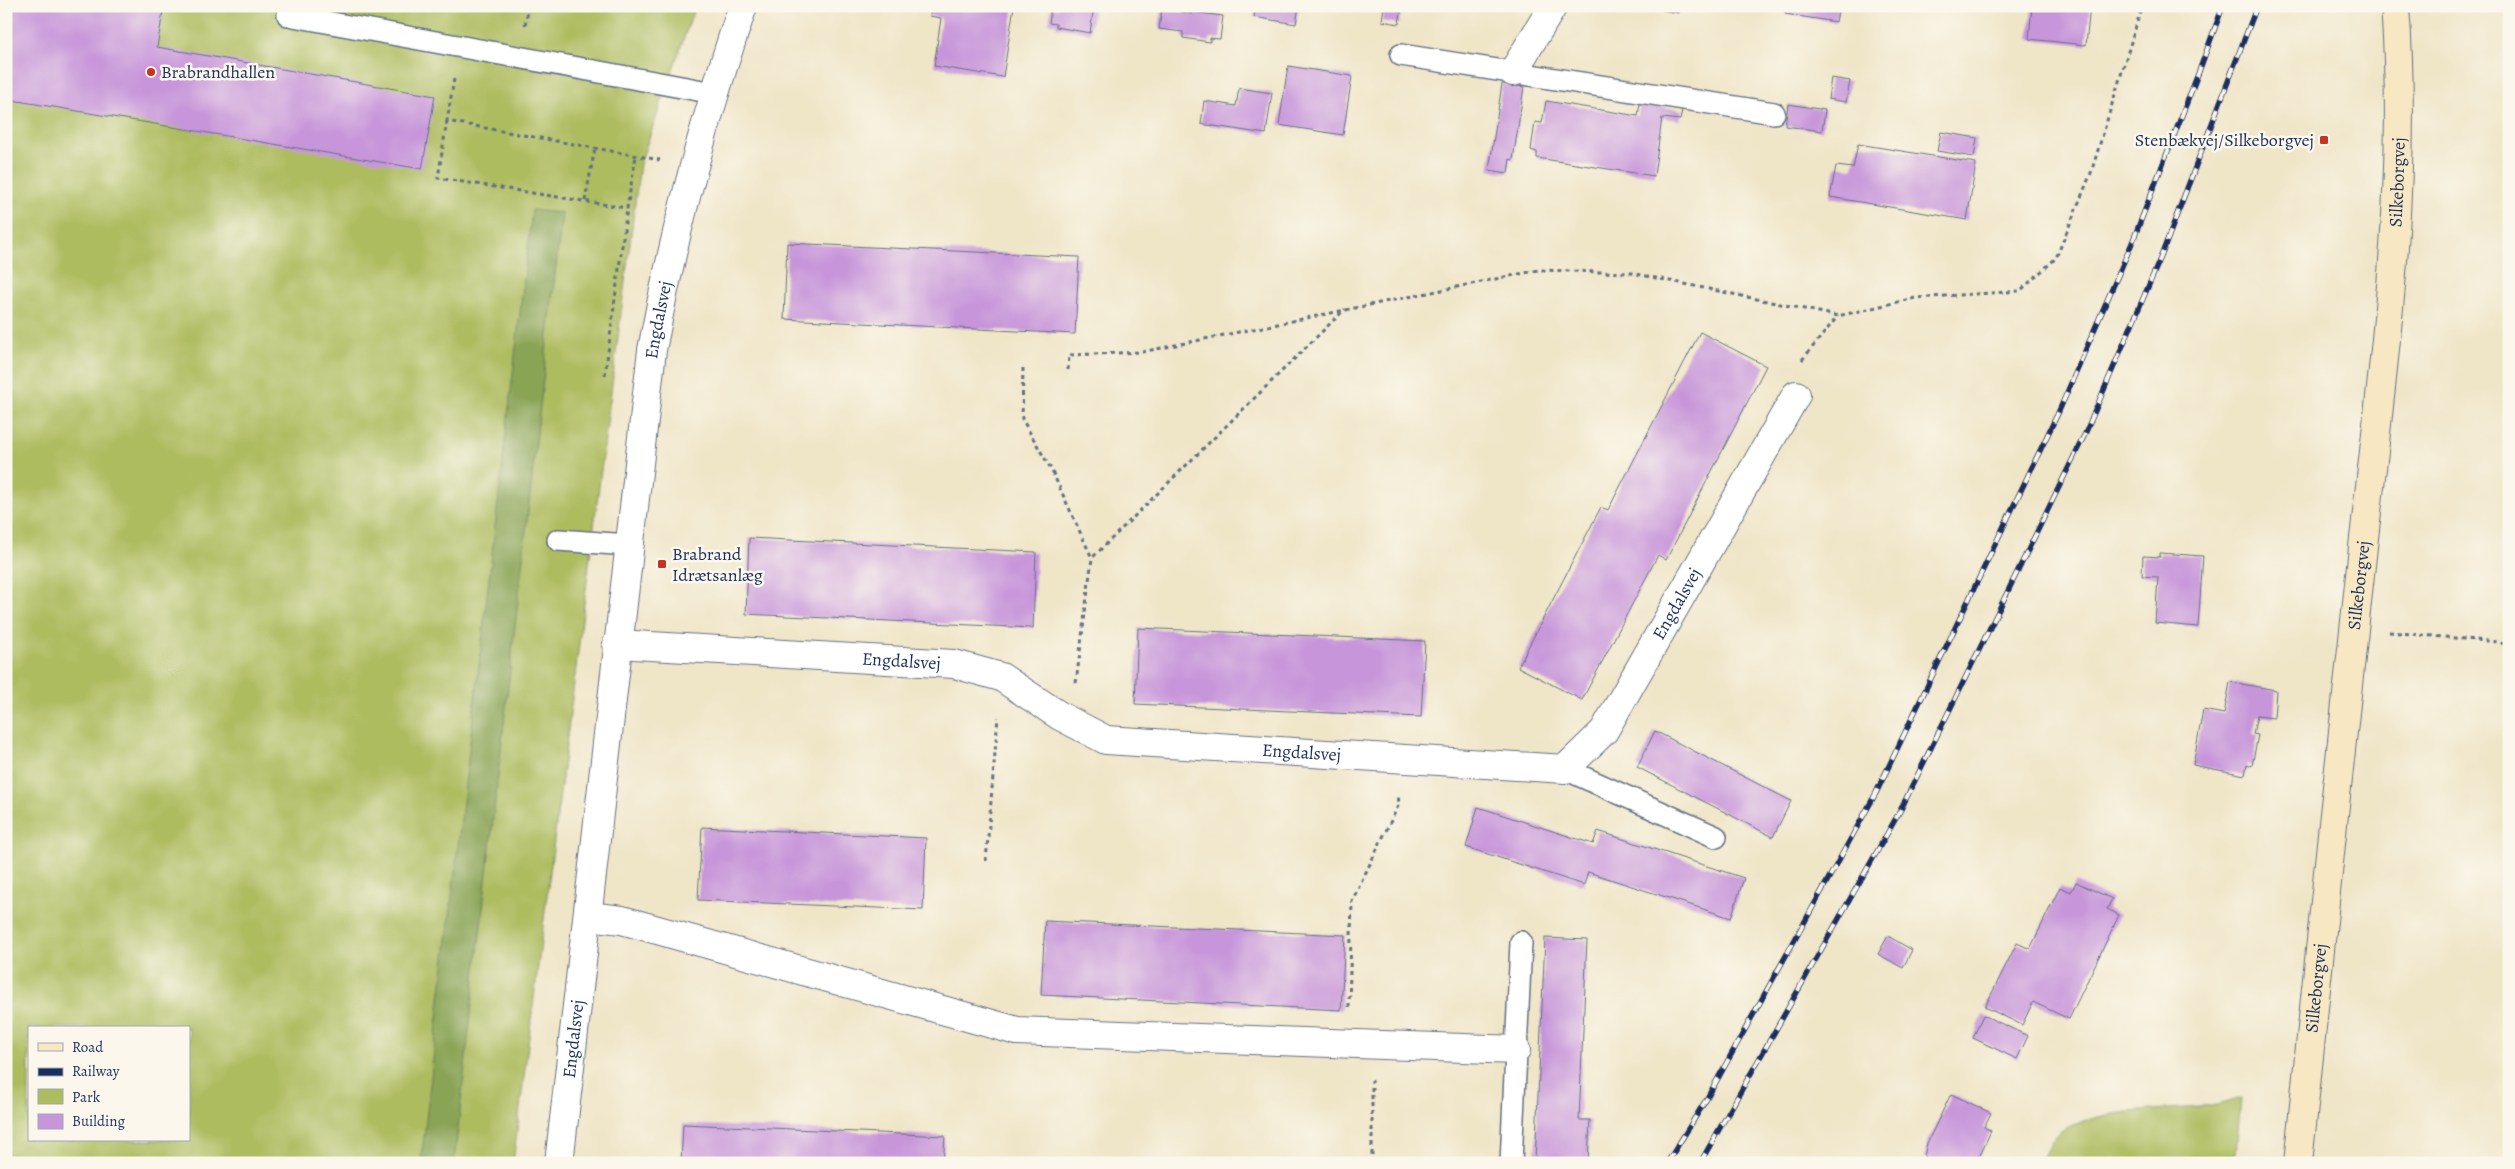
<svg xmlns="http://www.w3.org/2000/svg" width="2515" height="1169" font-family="Alegreya,serif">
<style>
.green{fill:#adbc5f;stroke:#64765e;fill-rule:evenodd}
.forest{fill:#8aa456;stroke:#526a5a}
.building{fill:#c796da}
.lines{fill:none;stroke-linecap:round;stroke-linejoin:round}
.service-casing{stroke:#656f83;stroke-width:24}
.minor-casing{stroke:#656f83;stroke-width:30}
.secondary-casing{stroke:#656f83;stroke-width:30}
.path{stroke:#656f83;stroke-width:3;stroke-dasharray:4 4;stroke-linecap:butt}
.service{stroke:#fff;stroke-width:21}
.minor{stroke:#fff;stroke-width:28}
.secondary{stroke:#f7e8c3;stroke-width:28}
.rail-casing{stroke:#1b2f5e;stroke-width:5.5}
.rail{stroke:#fbf7ec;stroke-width:4;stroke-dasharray:11;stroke-linecap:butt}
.poi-dot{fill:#c8321e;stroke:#fbf7ec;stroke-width:2}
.labels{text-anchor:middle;stroke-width:5;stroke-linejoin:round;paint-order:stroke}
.poi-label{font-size:18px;fill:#1b2f5e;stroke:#fbf7ec;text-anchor:start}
.street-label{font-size:18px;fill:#1b2f5e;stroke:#fbf7ec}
</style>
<rect width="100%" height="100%" fill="#fbf7ec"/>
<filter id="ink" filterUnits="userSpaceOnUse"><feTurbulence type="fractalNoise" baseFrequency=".02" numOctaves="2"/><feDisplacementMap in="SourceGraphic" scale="10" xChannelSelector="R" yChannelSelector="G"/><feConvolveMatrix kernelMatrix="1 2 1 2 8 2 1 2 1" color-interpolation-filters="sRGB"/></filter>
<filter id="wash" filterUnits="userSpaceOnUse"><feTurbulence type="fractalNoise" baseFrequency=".0096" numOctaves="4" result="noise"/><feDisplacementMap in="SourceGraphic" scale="20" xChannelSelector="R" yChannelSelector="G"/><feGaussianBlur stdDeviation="1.12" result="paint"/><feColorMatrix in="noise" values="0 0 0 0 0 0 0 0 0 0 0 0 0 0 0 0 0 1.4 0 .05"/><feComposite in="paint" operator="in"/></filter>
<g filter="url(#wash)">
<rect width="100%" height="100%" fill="#efe5c7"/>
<g class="green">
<path d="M 6,6 L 695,6 L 640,164 L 513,1163 L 6,1163 ZM 29,1028 L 189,1028 L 189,1140 L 29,1140 Z"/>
<path d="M 2241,1098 L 2236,1153 L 2223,1157 L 2199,1156 L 2148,1163 L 2040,1163 C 2044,1153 2053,1137 2062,1131 C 2102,1107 2166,1111 2211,1106 C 2221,1105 2231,1101 2241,1098 Z"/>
</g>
<path class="forest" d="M 532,210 L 562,213 L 454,1163 L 421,1163 Z"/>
<g id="blocks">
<g class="building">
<path d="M 6,6 L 164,6 L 157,47 L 435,96 L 422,169 L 6,99 Z"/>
<path d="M 931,6 L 1014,6 L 1003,77 L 934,66 L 941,18 L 930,16 Z"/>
<path d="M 1059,6 L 1094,6 L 1090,33 L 1056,27 L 1056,24 L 1049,23 L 1051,7 L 1059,9 Z"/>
<path d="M 1256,6 L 1299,6 L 1296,24 L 1254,17 Z"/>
<path d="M 1384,6 L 1402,6 L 1399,24 L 1382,21 Z"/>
<path d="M 1661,6 L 1681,6 L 1679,13 L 1661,10 Z"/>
<path d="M 1709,6 L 1732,6 L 1731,11 Z"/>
<path d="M 1786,6 L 1839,6 L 1836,22 L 1785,14 Z"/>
<path d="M 2032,6 L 2090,6 L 2086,45 L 2029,39 Z"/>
<path d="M 1162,8 L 1192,14 L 1192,12 L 1223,16 L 1220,39 L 1210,38 L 1210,42 L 1183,38 L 1183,32 L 1159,29 Z"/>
<path d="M 1288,66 L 1352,76 L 1343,135 L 1279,125 Z"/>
<path d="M 1831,78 L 1850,81 L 1846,102 L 1828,99 Z"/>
<path d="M 1502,84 L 1524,87 L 1513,160 L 1510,159 L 1508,173 L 1489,170 Z"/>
<path d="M 1239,88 L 1272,93 L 1266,134 L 1201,124 L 1204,101 L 1236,106 Z"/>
<path d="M 1546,101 L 1638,116 L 1640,103 L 1682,110 L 1680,120 L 1662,118 L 1654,176 L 1537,158 L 1537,152 L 1531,150 L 1535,122 L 1542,123 Z"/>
<path d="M 1788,104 L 1825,110 L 1822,131 L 1785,126 Z"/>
<path d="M 1941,132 L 1977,138 L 1974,157 L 1937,151 Z"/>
<path d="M 1858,144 L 1976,163 L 1967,220 L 1830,197 L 1836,166 L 1853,168 Z"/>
<path d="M 787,243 L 1079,257 L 1075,334 L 784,319 Z"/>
<path d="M 1700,332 L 1766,366 L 1666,560 L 1658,555 L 1582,700 L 1518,667 L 1601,507 L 1608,510 Z"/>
<path d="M 749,538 L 1036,552 L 1033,628 L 746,614 Z"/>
<path d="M 2160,553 L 2203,556 L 2198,627 L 2155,623 L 2158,577 L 2142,576 L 2143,556 L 2160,557 Z"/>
<path d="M 1138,628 L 1425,641 L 1421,717 L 1135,704 Z"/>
<path d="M 2230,682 L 2276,690 L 2274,718 L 2257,716 L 2253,734 L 2258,735 L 2252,766 L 2247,764 L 2245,775 L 2193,765 L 2203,710 L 2224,714 Z"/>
<path d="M 1655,731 L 1791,801 L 1773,837 L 1637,767 Z"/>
<path d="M 1478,807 L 1593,844 L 1598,831 L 1744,878 L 1731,918 L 1588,872 L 1584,885 L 1466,847 Z"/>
<path d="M 702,827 L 926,838 L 923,910 L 698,900 Z"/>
<path d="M 2076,882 L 2112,899 L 2107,909 L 2119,915 L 2069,1019 L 2033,1002 L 2022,1025 L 1985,1007 L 2017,943 L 2030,949 L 2060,887 L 2071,892 Z"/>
<path d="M 1045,921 L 1345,935 L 1341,1010 L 1041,995 Z"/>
<path d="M 1888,936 L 1912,950 L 1903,968 L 1878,954 Z"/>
<path d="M 1545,938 L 1587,940 L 1579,1120 L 1590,1120 L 1588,1163 L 1535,1163 Z"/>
<path d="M 1983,1015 L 2028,1036 L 2017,1059 L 1973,1038 Z"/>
<path d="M 1951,1094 L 1991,1113 L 1984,1127 L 1991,1131 L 1976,1163 L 1936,1163 L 1924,1157 L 1927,1143 Z"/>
<path d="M 683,1124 L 945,1136 L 943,1163 L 681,1163 Z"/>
</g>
</g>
</g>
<g filter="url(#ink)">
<use href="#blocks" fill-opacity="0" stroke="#656f83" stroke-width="1"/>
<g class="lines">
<g class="service-casing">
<g id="service">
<path d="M 290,6 L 288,15 L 714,93"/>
<path d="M 1401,55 L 1774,113"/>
<path d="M 558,540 L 629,545"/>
<path d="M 1565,769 L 1716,837"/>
<path d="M 1511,1163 L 1521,942"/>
</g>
</g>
<g class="minor-casing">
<g id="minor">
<path d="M 1513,72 L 1553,6"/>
<path id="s1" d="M 617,644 L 954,664 L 1001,677 L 1060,716 L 1106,740 L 1565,769 L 1604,731 L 1796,395"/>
<path d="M 588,916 L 622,920 L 1017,1031 L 1516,1050"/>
<path id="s2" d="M 559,1163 L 652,350 C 674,231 704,121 743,6"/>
</g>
</g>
<g class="secondary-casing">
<g id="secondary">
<path id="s3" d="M 2298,1163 C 2319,958 2340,752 2363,547 C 2383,369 2409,186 2395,6"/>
</g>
</g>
<g class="path">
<path d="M 525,25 L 529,6"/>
<path d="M 454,79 L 447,121 L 660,160"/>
<path d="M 447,121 L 438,178 L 627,208 L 636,156"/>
<path d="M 585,201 L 595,148"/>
<path d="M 1802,360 L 1838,316"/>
<path d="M 1023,368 L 1022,419 L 1051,469 L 1092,558"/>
<path d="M 1068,370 L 1069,355 L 1142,352 L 1539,270 L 1632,273 L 1838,316 L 1915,298 L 2020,291 L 2056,258 L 2091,173 L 2142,6"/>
<path d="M 605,375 L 627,208"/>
<path d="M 2389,632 L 2509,643"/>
<path d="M 1076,683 L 1092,558 L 1345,309"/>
<path d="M 986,861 L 998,717"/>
<path d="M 1349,1007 L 1352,901 L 1398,806 L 1399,794"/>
<path d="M 1372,1163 L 1372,1080"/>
</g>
<use href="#service" class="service"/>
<use href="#minor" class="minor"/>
<use href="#secondary" class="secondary"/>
<g class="rail-casing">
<g id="rail">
<path d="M 1667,1163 L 1706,1100 L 1876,793 L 2059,411 L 2132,243 L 2198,74 L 2223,6"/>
<path d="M 1700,1163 L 1900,811 L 2085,434 L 2160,259 L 2257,6"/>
</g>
</g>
<use href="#rail" class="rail"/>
</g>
</g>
<g class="poi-dot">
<circle cx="151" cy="72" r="5"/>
<rect x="2319" y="135" width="10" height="10" rx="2.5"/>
<rect x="657" y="559" width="10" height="10" rx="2.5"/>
</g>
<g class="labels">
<g class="poi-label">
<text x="161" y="78">Brabrandhallen</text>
<text x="2314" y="146" text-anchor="end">Stenbækvej/Silkeborgvej</text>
<text x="672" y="560">Brabrand<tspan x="672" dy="21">Idrætsanlæg</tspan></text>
</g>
<g class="street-label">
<text dy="6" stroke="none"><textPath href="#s3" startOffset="986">Silkeborgvej</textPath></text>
<text dy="6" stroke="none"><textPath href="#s2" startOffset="849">Engdalsvej</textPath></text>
<text dy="6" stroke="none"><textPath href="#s3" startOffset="581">Silkeborgvej</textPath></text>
<text dy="6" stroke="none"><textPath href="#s1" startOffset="1170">Engdalsvej</textPath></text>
<text dy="6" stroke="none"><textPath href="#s1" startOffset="285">Engdalsvej</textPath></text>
<text dy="6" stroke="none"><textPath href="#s1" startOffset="705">Engdalsvej</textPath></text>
<text dy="6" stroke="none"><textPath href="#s3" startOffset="176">Silkeborgvej</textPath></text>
<text dy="6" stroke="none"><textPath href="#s2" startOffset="125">Engdalsvej</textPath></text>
</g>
</g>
<rect width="2515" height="1169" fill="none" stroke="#fbf7ec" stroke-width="25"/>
<rect x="28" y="1026" width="162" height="115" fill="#fbf7ec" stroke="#a1a7b3"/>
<rect x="38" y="1043" width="25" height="8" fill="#f7e8c3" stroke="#a1a7b3"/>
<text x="72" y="1052" font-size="15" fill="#1b2f5e">Road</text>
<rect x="38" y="1068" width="25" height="8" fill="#1b2f5e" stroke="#a1a7b3"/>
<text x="72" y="1076" font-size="15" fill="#1b2f5e">Railway</text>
<rect x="38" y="1089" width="25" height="15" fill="#adbc5f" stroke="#a1a7b3"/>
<text x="72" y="1102" font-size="15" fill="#1b2f5e">Park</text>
<rect x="38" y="1114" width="25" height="15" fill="#c796da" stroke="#a1a7b3"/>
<text x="72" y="1126" font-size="15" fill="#1b2f5e">Building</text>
</svg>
